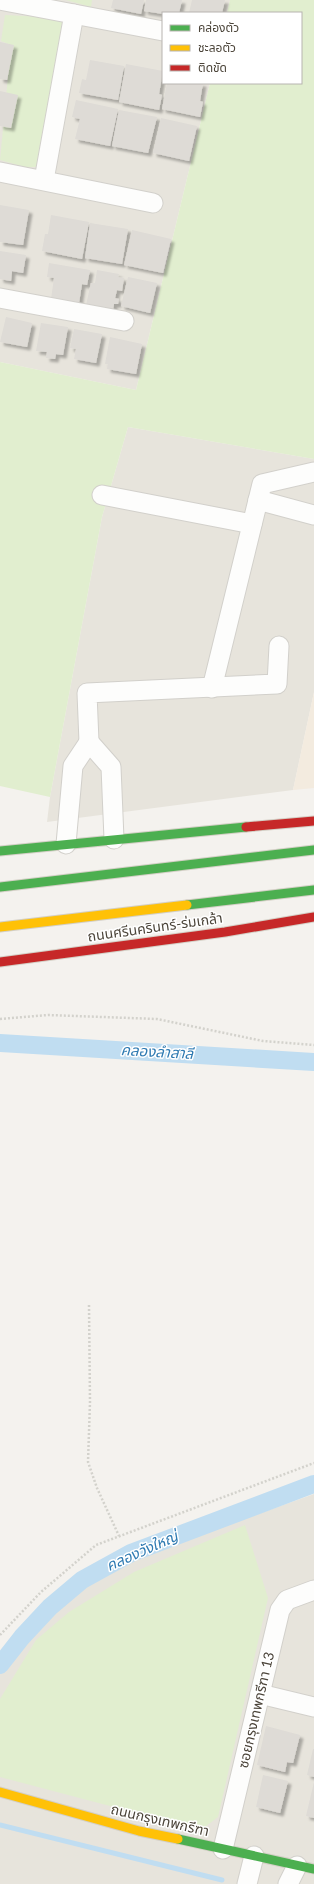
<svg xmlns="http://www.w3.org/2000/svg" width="314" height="1884" font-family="Lato,'Noto Sans Thai',sans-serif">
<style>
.residential{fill:#e7e4dc}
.commercial{fill:#f3ebdf}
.green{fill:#e1eecf}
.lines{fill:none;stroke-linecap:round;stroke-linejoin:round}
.stream{stroke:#c0ddf1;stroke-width:5}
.canal{stroke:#c0ddf1;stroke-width:18}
.building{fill:#dedbd6;filter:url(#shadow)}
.street-casing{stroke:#d2d0cb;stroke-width:21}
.fast-casing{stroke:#d3cfc5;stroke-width:11}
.slow-casing{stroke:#d3cfc5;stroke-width:11}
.jam-casing{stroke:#d3cfc5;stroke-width:11}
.path{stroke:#d3d2cc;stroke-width:2.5;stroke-dasharray:2 2;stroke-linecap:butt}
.street{stroke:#fdfdfc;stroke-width:19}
.fast{stroke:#4caf50;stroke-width:9}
.slow{stroke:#ffc107;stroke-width:9}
.jam{stroke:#c62828;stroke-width:9}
.labels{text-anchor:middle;stroke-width:3;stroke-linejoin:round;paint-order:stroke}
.street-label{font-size:14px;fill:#4b4439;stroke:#fff}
.water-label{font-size:15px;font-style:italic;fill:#2e7ab2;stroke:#fff}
</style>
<defs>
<filter id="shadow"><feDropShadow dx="3.5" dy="3.5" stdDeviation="1" flood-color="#0004"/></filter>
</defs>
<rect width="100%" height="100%" fill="#f4f2ee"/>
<g class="residential">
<path d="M 0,0 L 230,0 L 227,13 L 163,13 L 163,83 L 210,83 L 136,390 L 0,362 Z"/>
<path d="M 128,427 L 314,459 L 314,692 L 293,790 L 47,822 L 50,797 L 102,517 Z"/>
<path d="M 314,1494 L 314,1884 L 0,1884 L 0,1674 L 38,1625 L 110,1567 Z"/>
</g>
<path class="commercial" d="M 314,692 L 314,788 L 293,790 Z"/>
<g class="green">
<path d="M 66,0 L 92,0 L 91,7 Z"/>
<path d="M 230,0 L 314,0 L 314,459 L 128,427 L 102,517 L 50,797 L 0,786 L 0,362 L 136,390 L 210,83 L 301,83 L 301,13 L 227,13 Z"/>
<path d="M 5,15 L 63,18 L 64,29 L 41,167 L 25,167 L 0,160 L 11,45 L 1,41 Z"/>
<path d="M 245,1525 L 268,1598 L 218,1817 L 201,1830 L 0,1777 L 0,1699 L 36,1640 L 69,1612 L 134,1572 Z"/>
</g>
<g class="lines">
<path class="stream" d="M 0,1825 L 222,1880"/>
<g class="canal">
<path d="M 0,1043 L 314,1062"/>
<path d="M 0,1665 L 22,1637 L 50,1607 L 82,1580 L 131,1553 L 314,1484"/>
</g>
</g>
<g class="building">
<path d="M 113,0 L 144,0 L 141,14 L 111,8 Z"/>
<path d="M 146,0 L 182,0 L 179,13 L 163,14 L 144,11 Z"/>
<path d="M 192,0 L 225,0 L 222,13 L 189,13 Z"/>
<path d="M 0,42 L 14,45 L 7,80 L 0,79 Z"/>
<path d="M 90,60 L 124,66 L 118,100 L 79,93 L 82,79 L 86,80 Z"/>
<path d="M 126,64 L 163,71 L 159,94 L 162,95 L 159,110 L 119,102 Z"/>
<path d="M 167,83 L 203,83 L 200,101 L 203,102 L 200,117 L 162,109 Z"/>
<path d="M 0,91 L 18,95 L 11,128 L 0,126 Z"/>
<path d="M 76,100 L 118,109 L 110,146 L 75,139 L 80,119 L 72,117 Z"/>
<path d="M 119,110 L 157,117 L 148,153 L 112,146 Z"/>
<path d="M 161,118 L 197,126 L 189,161 L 153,153 Z"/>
<path d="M 0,205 L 29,210 L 23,245 L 0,242 Z"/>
<path d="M 51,215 L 89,222 L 82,259 L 42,251 L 45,234 L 48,234 Z"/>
<path d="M 90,223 L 128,229 L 122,264 L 85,258 Z"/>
<path d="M 132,230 L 171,239 L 163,273 L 124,265 Z"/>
<path d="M 0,251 L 26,255 L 23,273 L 12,271 L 11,281 L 0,279 Z"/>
<path d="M 49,263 L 90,270 L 87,285 L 82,284 L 79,303 L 51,299 L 54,278 L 47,277 Z"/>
<path d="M 97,270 L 119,274 L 118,277 L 124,278 L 122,291 L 117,290 L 115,298 L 119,299 L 118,304 L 114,304 L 113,310 L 86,305 L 91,283 L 95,283 Z"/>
<path d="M 128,277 L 157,283 L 150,313 L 121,306 Z"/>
<path d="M 6,317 L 32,323 L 27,347 L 0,342 Z"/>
<path d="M 41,323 L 68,327 L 63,355 L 56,354 L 55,359 L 46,358 L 47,352 L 36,351 Z"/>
<path d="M 74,329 L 102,334 L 96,363 L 74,359 L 76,349 L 70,348 Z"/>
<path d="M 110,337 L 142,344 L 136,374 L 107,369 L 108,364 L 105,364 Z"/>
<path d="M 266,1726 L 300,1735 L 293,1763 L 287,1762 L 285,1772 L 257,1765 Z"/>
<path d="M 313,1749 L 314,1749 L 314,1777 L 307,1775 Z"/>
<path d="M 263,1775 L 288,1781 L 280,1813 L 256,1807 Z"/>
<path d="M 314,1782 L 314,1818 L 306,1816 Z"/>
</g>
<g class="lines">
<g class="street-casing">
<g id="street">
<path d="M 0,0 L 163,31"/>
<path d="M 0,172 L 153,203"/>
<path d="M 44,180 L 74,14"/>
<path d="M 0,298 L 124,321"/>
<path d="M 102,495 L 252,524"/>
<path d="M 258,500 L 314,515"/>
<path d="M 212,688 L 262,484 L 314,472"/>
<path d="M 89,742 L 87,693 L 277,684 L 279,646"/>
<path d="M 66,844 L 73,766 L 89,742 L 111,767 L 114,839"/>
<path d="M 260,1694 L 314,1707"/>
<path d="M 223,1849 L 280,1610 L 287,1600 L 314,1590"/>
<path d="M 247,1884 L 254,1856"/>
<path d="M 288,1884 L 297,1866"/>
</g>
</g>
<g class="fast-casing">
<g id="fast">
<path d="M 0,851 L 246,827"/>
<path d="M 0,887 L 314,850"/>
<path d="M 187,905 L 314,890"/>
<path d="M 178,1839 L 314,1869"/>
</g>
</g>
<g class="slow-casing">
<g id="slow">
<path d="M 0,927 L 187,905"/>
<path d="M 0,1792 L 139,1831 L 178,1839"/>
</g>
</g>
<g class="jam-casing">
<g id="jam">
<path d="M 246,827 L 314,821"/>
<path d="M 0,962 L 225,932 L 314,917"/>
</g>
</g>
<g class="path">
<path d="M 0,1019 L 48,1015 L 157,1019 L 263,1041 L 314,1045"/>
<path d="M 89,1305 L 90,1402 L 88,1462 L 97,1488 L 119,1536"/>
<path d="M 0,1635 L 41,1592 L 96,1545 L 314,1463"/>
</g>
<use href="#street" class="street"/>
<use href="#fast" class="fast"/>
<use href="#slow" class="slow"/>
<use href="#jam" class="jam"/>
</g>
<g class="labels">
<g class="street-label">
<text transform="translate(155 927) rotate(-8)" y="5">ถนนศรีนครินทร์-ร่มเกล้า</text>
<text transform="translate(256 1710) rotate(-77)" y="5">ซอยกรุงเทพกรีฑา 13</text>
<text transform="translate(160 1820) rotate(13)" y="5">ถนนกรุงเทพกรีฑา</text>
</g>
<g class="water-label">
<text transform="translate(157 1052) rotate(3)" y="5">คลองลำสาลี</text>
<text transform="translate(142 1551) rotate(-24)" y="5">คลองวังใหญ่</text>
</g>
</g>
<rect x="162" y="12" width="140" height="72" fill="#ffffff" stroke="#b7b4b0"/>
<rect x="170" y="25" width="20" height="6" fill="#4caf50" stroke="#b7b4b0"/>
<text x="198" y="32" font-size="12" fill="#4b4439">คล่องตัว</text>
<rect x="170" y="45" width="20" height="6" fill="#ffc107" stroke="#b7b4b0"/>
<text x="198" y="52" font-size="12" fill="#4b4439">ชะลอตัว</text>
<rect x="170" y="65" width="20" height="6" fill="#c62828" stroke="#b7b4b0"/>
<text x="198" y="72" font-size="12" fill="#4b4439">ติดขัด</text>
</svg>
